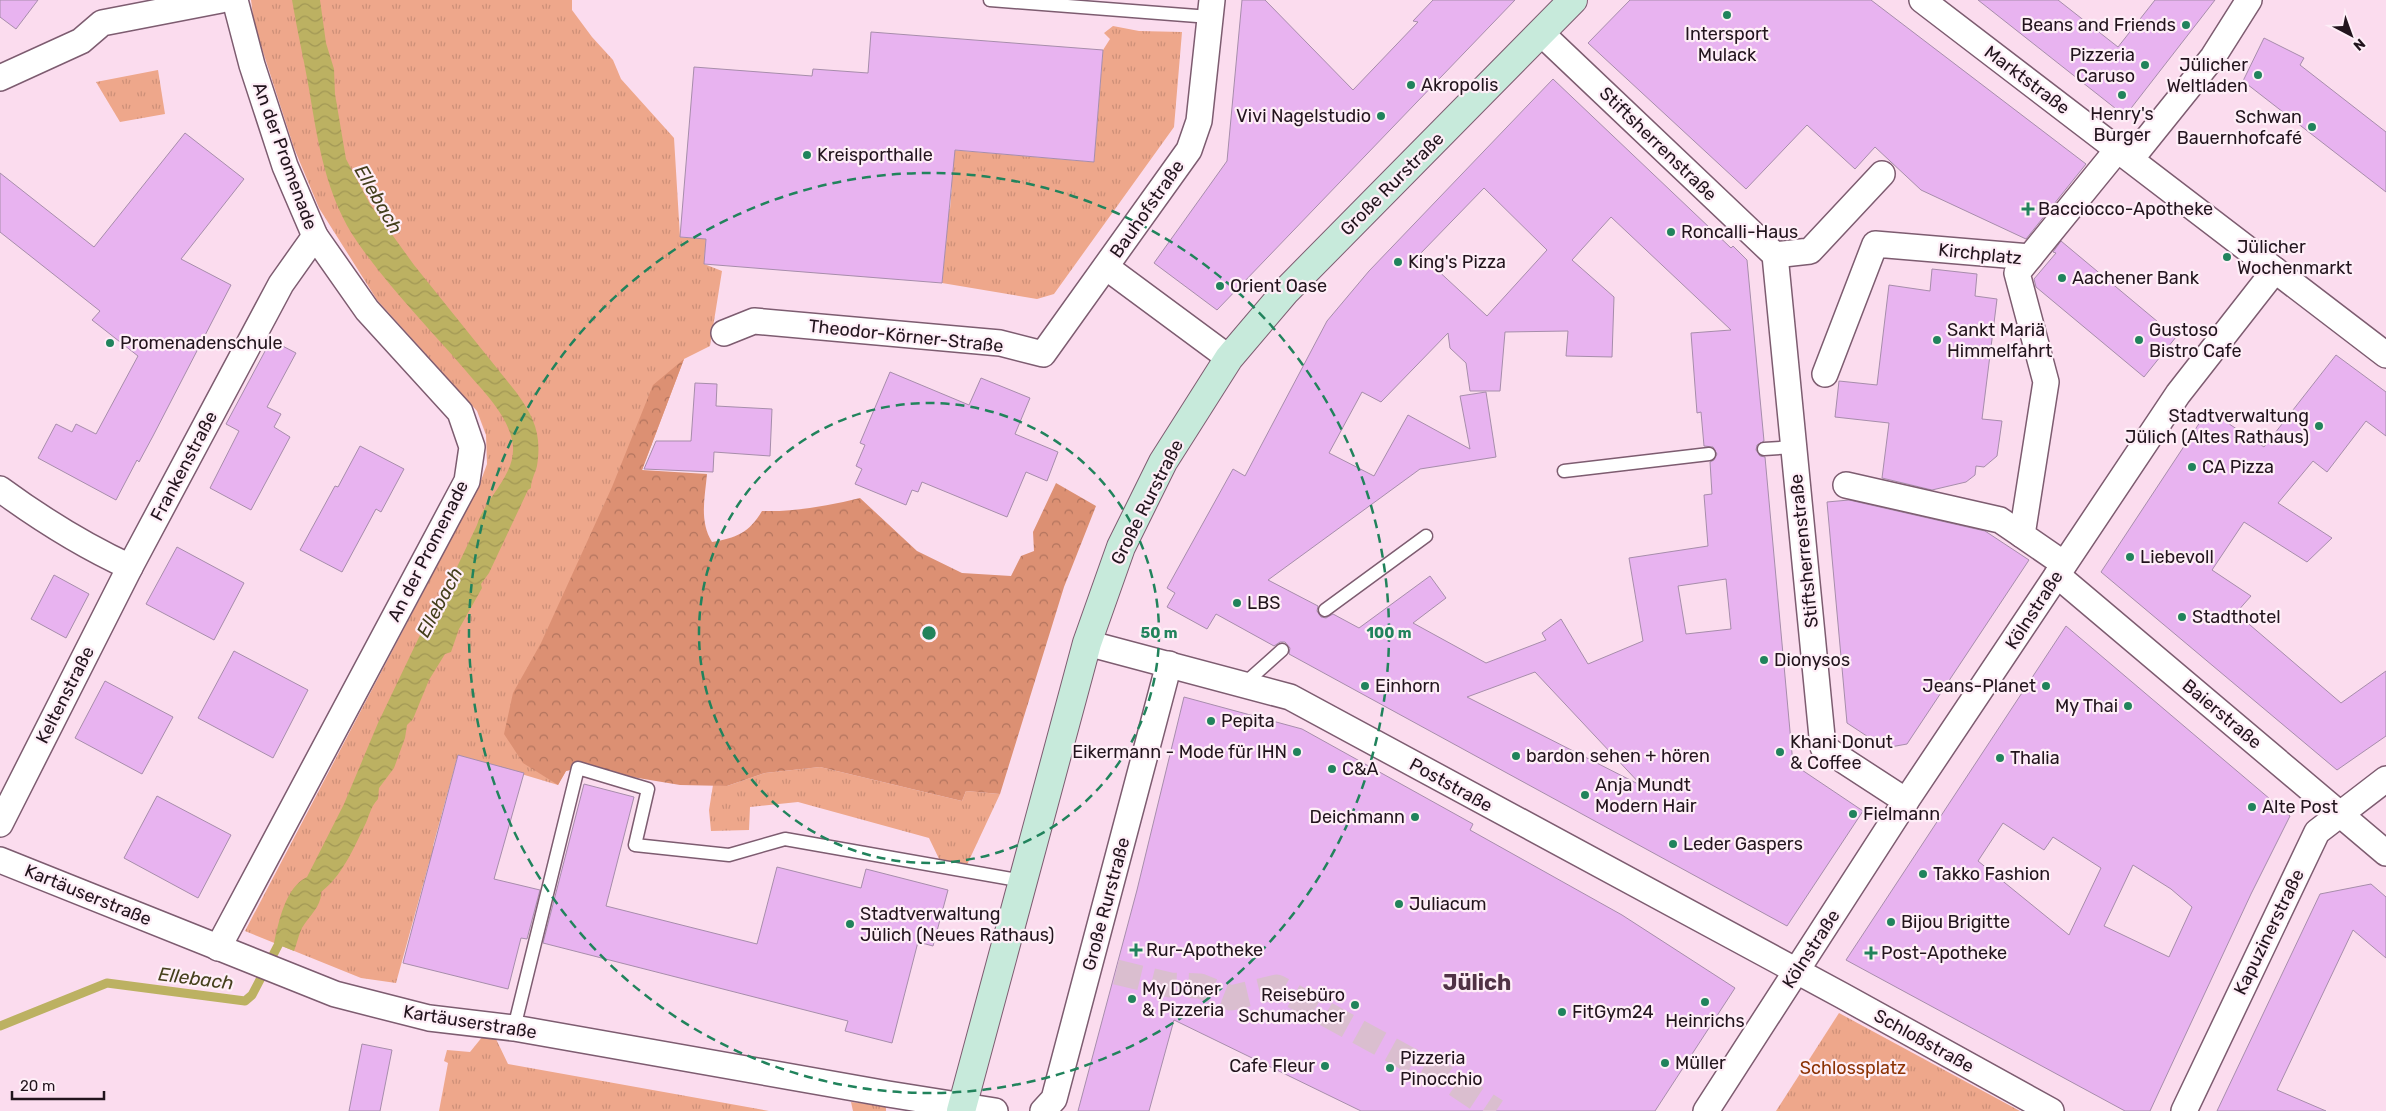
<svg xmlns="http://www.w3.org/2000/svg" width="2386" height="1111" font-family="Rubik,sans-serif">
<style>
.grass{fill:url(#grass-tufts)}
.forest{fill:url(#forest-crowns)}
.water{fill:url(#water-waves)}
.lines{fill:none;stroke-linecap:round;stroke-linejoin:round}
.stream{stroke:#bcb162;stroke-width:9}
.building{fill:#e8b3f0;stroke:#a78dab;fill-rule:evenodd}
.street-tunnel{stroke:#dabecf;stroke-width:25;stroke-dasharray:25 12;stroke-linecap:butt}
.lane-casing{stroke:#7d5c70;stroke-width:15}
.street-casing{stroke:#7d5c70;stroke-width:28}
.secondary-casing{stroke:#7d5c70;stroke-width:30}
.lane{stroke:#fff;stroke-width:12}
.street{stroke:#fff;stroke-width:25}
.secondary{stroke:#c7eadb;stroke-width:28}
.ring{fill:none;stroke:#21835c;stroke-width:2.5;stroke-dasharray:9 6}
.poi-dot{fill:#21835c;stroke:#feeef7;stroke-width:2}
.labels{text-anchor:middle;stroke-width:4.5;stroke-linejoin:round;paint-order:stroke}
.poi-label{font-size:18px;fill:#22141d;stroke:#feeef7;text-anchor:start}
.street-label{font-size:18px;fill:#22141d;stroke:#feeef7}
.park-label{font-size:18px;fill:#8b3203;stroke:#feeef7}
.water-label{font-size:19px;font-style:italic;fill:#443f1c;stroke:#feeef7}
.district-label{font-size:22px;font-weight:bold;fill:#503245;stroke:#feeef7}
.centre{fill:#21835c;stroke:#feeef7;stroke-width:2.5}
.ring-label{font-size:15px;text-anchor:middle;font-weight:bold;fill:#21835c;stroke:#feeef7;stroke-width:4.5;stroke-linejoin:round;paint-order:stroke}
</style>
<defs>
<pattern id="grass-tufts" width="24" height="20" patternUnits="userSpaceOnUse" patternTransform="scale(1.25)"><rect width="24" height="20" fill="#eea78b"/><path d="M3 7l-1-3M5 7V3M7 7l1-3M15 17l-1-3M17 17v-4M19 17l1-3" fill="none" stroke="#cc8f78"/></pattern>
<pattern id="forest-crowns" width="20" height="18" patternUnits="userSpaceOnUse" patternTransform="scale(1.25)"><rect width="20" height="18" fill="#dc9073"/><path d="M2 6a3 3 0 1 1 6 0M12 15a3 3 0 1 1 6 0" fill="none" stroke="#b2745e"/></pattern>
<pattern id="water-waves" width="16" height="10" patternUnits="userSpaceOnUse" patternTransform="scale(1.25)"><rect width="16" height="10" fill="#bcb162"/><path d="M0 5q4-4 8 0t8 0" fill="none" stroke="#a19755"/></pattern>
</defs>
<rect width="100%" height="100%" fill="#fbdcee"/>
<g class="grass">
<path d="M 251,0 L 572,0 L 572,10 L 592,37 L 613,60 L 621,79 L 674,138 L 680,237 L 706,239 L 704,264 L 722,271 L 710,346 L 684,359 L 642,470 L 578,768 L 566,771 L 558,785 L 458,755 L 433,846 L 454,852 L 450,868 L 429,863 L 396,983 L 361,978 L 245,931 L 479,486 L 487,464 L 486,435 L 477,411 L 377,300 L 319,208 L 294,148 L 254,24 Z"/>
<path d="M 1113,26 L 1139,31 L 1182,32 L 1174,127 L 1054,294 L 1037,299 L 942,283 L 947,232 L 924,207 L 950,209 L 952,186 L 928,148 L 1094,162 L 1103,50 L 1110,39 L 1104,33 Z"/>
<path d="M 158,70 L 165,114 L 120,122 L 96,82 Z"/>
<path d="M 820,767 L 962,801 L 966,791 L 1000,794 L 965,869 L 942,865 L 929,838 L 798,802 L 750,807 L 749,830 L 711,831 L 709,810 L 713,785 L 727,786 L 765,773 Z"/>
<path d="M 1839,1013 L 2020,1111 L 1776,1111 Z"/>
<path d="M 483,1036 L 496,1039 L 508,1064 L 769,1111 L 439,1111 L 448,1063 L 444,1061 L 447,1050 L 470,1052 Z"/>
<path d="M 851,1102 L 886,1106 L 886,1111 L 853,1111 Z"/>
</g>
<path class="forest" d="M 684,359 L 642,470 L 707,474 C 705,497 699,521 712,542 C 736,538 749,533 762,511 C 795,512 827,506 860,498 L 917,551 L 962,573 L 1011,576 L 1021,556 L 1034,551 L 1033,532 L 1056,483 L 1096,506 L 1064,587 L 1000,794 L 966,791 L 962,801 L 820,767 L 765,773 L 727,786 L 680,785 L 578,768 L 566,771 L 558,785 L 523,763 L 504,734 L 513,693 L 541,643 L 612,487 L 653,385 Z"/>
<path class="water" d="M 292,0 L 320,0 L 326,43 L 334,69 L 335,94 L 346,159 L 370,204 L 414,265 L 516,392 C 534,417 542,434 537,466 C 535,474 531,480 531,488 L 528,490 L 489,573 L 481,584 L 482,588 L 459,629 L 451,652 L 445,654 L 429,680 L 413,719 L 407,725 L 405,738 L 394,768 L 379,788 L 378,799 C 370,807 369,818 364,827 C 353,850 341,877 321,892 C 322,906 309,916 302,928 C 299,934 297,943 294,951 L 274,943 C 279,921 285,888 307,877 L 344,804 L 378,723 L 421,633 L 429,626 L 477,525 C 486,495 522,471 511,436 C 504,411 482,390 466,371 C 430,329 390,289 358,243 C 326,197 318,143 309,89 C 304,60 297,30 292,0 Z"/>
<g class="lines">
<path class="stream" d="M 0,1026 L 107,983 L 245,1001 L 252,995 L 284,934"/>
</g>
<g class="building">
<path d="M 0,0 L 38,0 L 16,29 L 0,17 Z"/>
<path d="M 1242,0 L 1265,0 L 1353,90 L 1418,22 L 1413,21 L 1433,0 L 1515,0 L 1217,310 L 1154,263 L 1227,161 Z"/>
<path d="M 1630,0 L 1871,0 L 2086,164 L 2026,239 L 1921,190 L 1875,147 L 1855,169 L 1807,125 L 1746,189 L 1588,43 Z"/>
<path d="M 1978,0 L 2058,0 L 2118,47 L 2155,0 L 2215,0 L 2125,116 Z"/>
<path d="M 871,32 L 1103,50 L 1094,162 L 955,150 L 942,283 L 704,264 L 706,239 L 680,237 L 694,67 L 812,76 L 813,69 L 868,73 Z"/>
<path d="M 2264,38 L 2304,58 L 2300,65 L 2386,132 L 2386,192 L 2243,81 Z"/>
<path d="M 1553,79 L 1731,248 L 1733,246 L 1747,260 L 1764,441 L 1757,445 L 1756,450 L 1760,456 L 1765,457 L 1793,764 L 1863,811 L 1787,926 L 1289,654 L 1290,648 L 1285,642 L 1280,642 L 1274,646 L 1216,614 L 1207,629 L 1167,607 L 1175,593 L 1167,588 L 1233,469 L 1245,476 L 1327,321 L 1369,271 ZM 1484,188 L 1547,250 L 1487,316 L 1420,254 ZM 1611,217 L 1731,330 L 1691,333 L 1697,413 L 1701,412 L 1704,446 L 1713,447 L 1717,454 L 1714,460 L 1710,462 L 1712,494 L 1704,495 L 1708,546 L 1629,558 L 1643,641 L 1588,664 L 1561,619 L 1542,633 L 1546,640 L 1486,663 L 1413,623 L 1446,598 L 1430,576 L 1359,628 L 1333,614 L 1326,618 L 1321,617 L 1317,611 L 1318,606 L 1268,580 L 1420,469 L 1496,457 L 1486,392 L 1460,396 L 1470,449 L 1408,415 L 1374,476 L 1329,453 L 1362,392 L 1381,402 L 1448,333 L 1450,348 L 1466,363 L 1470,391 L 1500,391 L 1505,332 L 1568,331 L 1566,356 L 1612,357 L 1614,297 L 1572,260 ZM 1726,579 L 1731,629 L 1686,634 L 1678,586 ZM 1535,672 L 1642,786 L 1467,697 Z"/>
<path d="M 185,133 L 244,179 L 181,259 L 231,285 L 153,436 L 139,462 L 137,460 L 116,500 L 38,458 L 56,424 L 72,432 L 76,424 L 96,434 L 138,356 L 92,320 L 100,311 L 0,232 L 0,173 L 94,247 Z"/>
<path d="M 2061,241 L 2176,337 L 2144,377 L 2036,287 L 2034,279 L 2056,253 L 2053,252 Z"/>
<path d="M 1932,269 L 1977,274 L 1975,296 L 1997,299 L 1982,419 L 2002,421 L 1997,456 L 1984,467 L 1976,466 L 1975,475 L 1966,482 L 1932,490 L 1882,478 L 1889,423 L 1835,417 L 1839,381 L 1877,385 L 1889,285 L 1930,291 Z"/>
<path d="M 271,340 L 296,353 L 267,407 L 281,414 L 274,427 L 290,437 L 251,510 L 210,488 L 239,431 L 226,424 Z"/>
<path d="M 2336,355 L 2386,392 L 2386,436 L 2366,421 L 2327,472 L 2313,461 L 2278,503 L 2332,538 L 2307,562 L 2244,522 L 2212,570 L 2251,596 L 2236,613 L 2341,703 L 2386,671 L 2386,736 L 2337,770 L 2101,572 L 2208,410 L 2264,447 Z"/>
<path d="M 890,372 L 969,405 L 981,378 L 1030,398 L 1015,434 L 1058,452 L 1047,481 L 1026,472 L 1007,517 L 922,482 L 918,492 L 912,490 L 906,505 L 855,484 L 862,469 L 856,466 L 865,445 L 860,443 Z"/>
<path d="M 695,383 L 717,384 L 716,406 L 772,409 L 770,456 L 714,452 L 713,472 L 644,469 L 656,441 L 691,441 Z"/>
<path d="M 360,446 L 404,469 L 381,512 L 376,509 L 342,572 L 300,550 L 335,486 L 338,487 Z"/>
<path d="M 1849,500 L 1985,531 L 2029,560 L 1907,744 L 1885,748 L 1847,723 L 1827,502 Z"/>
<path d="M 177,547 L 244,583 L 214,640 L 146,604 Z"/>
<path d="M 54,575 L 89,594 L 66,638 L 31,619 Z"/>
<path d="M 2066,626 L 2290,816 L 2251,894 L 2150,1111 L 2125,1111 L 1846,960 ZM 2003,823 L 2044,850 L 2053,837 L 2101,868 L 2069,935 L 1978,861 ZM 2133,865 L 2171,889 L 2192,907 L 2169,957 L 2104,926 Z"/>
<path d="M 234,651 L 308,690 L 273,758 L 198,718 Z"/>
<path d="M 105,681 L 173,717 L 142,774 L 75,738 Z"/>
<path d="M 1184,697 L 1302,729 L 1473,824 L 1470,830 L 1622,915 L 1735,988 L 1655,1111 L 1361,1111 L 1174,1020 L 1149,1111 L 1078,1111 L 1137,890 Z"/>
<path d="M 458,755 L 524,773 L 494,879 L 540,890 L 527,939 L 521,938 L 508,989 L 403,963 Z"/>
<path d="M 584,784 L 634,797 L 606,906 L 757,944 L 777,867 L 861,888 L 866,869 L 948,890 L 933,946 L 918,942 L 892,1043 L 845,1031 L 848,1021 L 543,943 Z"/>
<path d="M 157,796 L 231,835 L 198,898 L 124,858 Z"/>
<path d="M 2371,884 L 2386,897 L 2386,958 L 2353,930 L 2277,1090 L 2326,1111 L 2217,1111 L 2320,894 Z"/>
<path d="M 362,1044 L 392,1050 L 380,1111 L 349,1111 Z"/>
</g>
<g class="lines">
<path class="street-tunnel" d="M 1116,972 L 1170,985 L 1200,986 L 1231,998 L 1277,987 L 1408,1059 L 1434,1070 L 1496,1111"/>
<g class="lane-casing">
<g id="lane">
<path d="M 990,0 L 1210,17"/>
<path d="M 1764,449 L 1794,447"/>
<path d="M 1564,471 L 1709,454"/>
<path d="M 1325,610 L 1426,536"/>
<path d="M 1244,684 L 1282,650"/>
<path d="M 514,1028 L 578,768 L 648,789 L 635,845 L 729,855 L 785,839 L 1023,881"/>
</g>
</g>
<g class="street-casing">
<g id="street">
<path d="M 1922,0 L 2386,355"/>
<path d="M 1541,33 L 1775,255 L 1823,747 L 1906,801"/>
<path d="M 0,78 L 81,41 L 102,23 L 221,0"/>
<path d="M 2131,159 L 2213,57 L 2249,0"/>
<path d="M 1775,255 L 1810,251 L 1882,174"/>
<path d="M 1106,267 L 1229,358"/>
<path d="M 724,333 L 754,321 L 1000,343 L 1043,354 L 1189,150 L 1199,121 L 1212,0"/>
<path d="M 1825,374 L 1875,244 L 2030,257"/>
<path d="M 1846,485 L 2000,520 L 2022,535"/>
<path d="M 0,489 C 41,519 84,546 130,567 L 281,284 L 315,236"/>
<path d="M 2064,564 L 2022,535 L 2046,382 L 2017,273 L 2118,149"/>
<path d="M 2057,575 L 2386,853"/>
<path d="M 1087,643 L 1290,697 L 1843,996 L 2051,1111"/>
<path d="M 0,824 L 130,567"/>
<path d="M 0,860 L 335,994 L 429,1018 L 514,1028 L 888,1094 L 995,1111"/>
<path d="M 218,948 L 467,481 L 472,447 L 460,412 L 367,310 L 315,236 L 285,166 L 252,65 L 235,0"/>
<path d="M 1043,1111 L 1054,1099 L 1169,664"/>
<path d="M 1706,1111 L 1906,801 L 2178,394 L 2275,270"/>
<path d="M 2184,1111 L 2317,832 L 2386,779"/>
</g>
</g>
<g class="secondary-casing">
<path id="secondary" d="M 961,1111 L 1087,643 L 1121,547 L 1163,462 L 1229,358 L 1285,292 L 1573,0"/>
</g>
<use href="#lane" class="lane"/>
<use href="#street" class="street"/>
<use href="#secondary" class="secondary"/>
</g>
<g class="ring">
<circle cx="929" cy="633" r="230"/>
<circle cx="929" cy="633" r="460"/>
</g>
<g class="poi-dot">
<circle cx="1727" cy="15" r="5"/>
<circle cx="2186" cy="25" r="5"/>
<circle cx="2145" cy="65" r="5"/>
<circle cx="2258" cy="75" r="5"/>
<circle cx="1411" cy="85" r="5"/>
<circle cx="2122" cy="95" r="5"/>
<circle cx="1381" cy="116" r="5"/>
<circle cx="2312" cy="127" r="5"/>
<circle cx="807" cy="155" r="5"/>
<path d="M2025.5 201.5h5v5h5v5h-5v5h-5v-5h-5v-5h5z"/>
<circle cx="1671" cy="232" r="5"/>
<circle cx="2227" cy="257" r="5"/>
<circle cx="1398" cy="262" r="5"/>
<circle cx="2062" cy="278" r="5"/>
<circle cx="1220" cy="286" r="5"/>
<circle cx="1937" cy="340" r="5"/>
<circle cx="2139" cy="340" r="5"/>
<circle cx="110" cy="343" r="5"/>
<circle cx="2319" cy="426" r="5"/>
<circle cx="2192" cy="467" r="5"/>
<circle cx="2130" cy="557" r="5"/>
<circle cx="1237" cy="603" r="5"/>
<circle cx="2182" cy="617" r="5"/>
<circle cx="1764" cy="660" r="5"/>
<circle cx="1365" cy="686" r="5"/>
<circle cx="2046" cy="686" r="5"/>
<circle cx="2128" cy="706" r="5"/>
<circle cx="1211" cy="721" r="5"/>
<circle cx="1297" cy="752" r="5"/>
<circle cx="1780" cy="752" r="5"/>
<circle cx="1516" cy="756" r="5"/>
<circle cx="2000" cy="758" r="5"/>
<circle cx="1332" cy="769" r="5"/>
<circle cx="1585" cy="795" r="5"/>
<circle cx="2252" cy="807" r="5"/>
<circle cx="1853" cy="814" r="5"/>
<circle cx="1415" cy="817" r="5"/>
<circle cx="1673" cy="844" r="5"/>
<circle cx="1923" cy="874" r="5"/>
<circle cx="1399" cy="904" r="5"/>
<circle cx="1891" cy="922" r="5"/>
<circle cx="850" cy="924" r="5"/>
<path d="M1133.5 942.5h5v5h5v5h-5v5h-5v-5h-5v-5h5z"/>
<path d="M1868.5 945.5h5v5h5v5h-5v5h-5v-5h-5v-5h5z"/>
<circle cx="1132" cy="999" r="5"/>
<circle cx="1705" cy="1002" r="5"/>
<circle cx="1355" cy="1005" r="5"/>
<circle cx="1562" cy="1012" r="5"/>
<circle cx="1665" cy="1063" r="5"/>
<circle cx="1325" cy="1066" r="5"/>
<circle cx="1390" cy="1068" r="5"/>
</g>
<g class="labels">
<g class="poi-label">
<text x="2176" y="31" text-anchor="end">Beans and Friends</text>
<text x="1727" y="40" text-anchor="middle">Intersport<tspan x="1727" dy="21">Mulack</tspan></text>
<text x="2135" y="61" text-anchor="end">Pizzeria<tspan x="2135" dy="21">Caruso</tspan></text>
<text x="2248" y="71" text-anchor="end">Jülicher<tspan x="2248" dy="21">Weltladen</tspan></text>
<text x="1421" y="91">Akropolis</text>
<text x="2122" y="120" text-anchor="middle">Henry's<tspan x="2122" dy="21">Burger</tspan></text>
<text x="1371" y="122" text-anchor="end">Vivi Nagelstudio</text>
<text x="2302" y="123" text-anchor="end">Schwan<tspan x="2302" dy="21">Bauernhofcafé</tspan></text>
<text x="817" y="161">Kreisporthalle</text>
<text x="2038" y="215">Bacciocco-Apotheke</text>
<text x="1681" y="238">Roncalli-Haus</text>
<text x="2237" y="253">Jülicher<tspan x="2237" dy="21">Wochenmarkt</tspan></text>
<text x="1408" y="268">King's Pizza</text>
<text x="2072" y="284">Aachener Bank</text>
<text x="1230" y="292">Orient Oase</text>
<text x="1947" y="336">Sankt Mariä<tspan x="1947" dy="21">Himmelfahrt</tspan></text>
<text x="2149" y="336">Gustoso<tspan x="2149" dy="21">Bistro Cafe</tspan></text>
<text x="120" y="349">Promenadenschule</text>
<text x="2309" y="422" text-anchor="end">Stadtverwaltung<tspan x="2309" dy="21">Jülich (Altes Rathaus)</tspan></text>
<text x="2202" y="473">CA Pizza</text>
<text x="2140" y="563">Liebevoll</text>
<text x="1247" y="609">LBS</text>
<text x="2192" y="623">Stadthotel</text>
<text x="1774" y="666">Dionysos</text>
<text x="1375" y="692">Einhorn</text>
<text x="2036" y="692" text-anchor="end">Jeans-Planet</text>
<text x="2118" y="712" text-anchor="end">My Thai</text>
<text x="1221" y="727">Pepita</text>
<text x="1790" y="748">Khani Donut<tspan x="1790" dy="21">&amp; Coffee</tspan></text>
<text x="1287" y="758" text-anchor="end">Eikermann - Mode für IHN</text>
<text x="1526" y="762">bardon sehen + hören</text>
<text x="2010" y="764">Thalia</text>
<text x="1342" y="775">C&amp;A</text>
<text x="1595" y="791">Anja Mundt<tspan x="1595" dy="21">Modern Hair</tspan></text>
<text x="2262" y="813">Alte Post</text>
<text x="1863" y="820">Fielmann</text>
<text x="1405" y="823" text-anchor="end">Deichmann</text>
<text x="1683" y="850">Leder Gaspers</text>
<text x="1933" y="880">Takko Fashion</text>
<text x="1409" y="910">Juliacum</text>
<text x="860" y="920">Stadtverwaltung<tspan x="860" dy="21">Jülich (Neues Rathaus)</tspan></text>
<text x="1901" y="928">Bijou Brigitte</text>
<text x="1146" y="956">Rur-Apotheke</text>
<text x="1881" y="959">Post-Apotheke</text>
<text x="1142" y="995">My Döner<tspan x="1142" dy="21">&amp; Pizzeria</tspan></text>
<text x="1345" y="1001" text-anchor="end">Reisebüro<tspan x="1345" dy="21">Schumacher</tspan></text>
<text x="1572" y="1018">FitGym24</text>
<text x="1705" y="1027" text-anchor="middle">Heinrichs</text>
<text x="1400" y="1064">Pizzeria<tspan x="1400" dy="21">Pinocchio</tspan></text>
<text x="1675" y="1069">Müller</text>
<text x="1315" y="1072" text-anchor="end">Cafe Fleur</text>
</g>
<g class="street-label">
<text transform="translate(2027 80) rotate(37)" y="6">Marktstraße</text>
<text transform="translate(1658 144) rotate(44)" y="6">Stiftsherrenstraße</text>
<text transform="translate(285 156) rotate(70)" y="6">An der Promenade</text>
<text transform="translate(1392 184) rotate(-45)" y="6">Große Rurstraße</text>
<text transform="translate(1147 209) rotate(-55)" y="6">Bauhofstraße</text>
<text transform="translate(1980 254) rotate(6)" y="6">Kirchplatz</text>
<text transform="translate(906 336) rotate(6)" y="6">Theodor-Körner-Straße</text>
<text transform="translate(184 466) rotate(-62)" y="6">Frankenstraße</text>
<text transform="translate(1147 502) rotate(-63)" y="6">Große Rurstraße</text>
<text transform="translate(428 551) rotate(-63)" y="6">An der Promenade</text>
<text transform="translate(1804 551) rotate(-96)" y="6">Stiftsherrenstraße</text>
<text transform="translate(2034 610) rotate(-57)" y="6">Kölnstraße</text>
<text transform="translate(65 695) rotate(-63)" y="6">Keltenstraße</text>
<text transform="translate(2222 714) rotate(40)" y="6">Baierstraße</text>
<text transform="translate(1451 785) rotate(29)" y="6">Poststraße</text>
<text transform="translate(88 895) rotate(22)" y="6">Kartäuserstraße</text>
<text transform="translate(1106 904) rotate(-75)" y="6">Große Rurstraße</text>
<text transform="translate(2269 932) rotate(-64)" y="6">Kapuzinerstraße</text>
<text transform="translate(1811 949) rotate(-57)" y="6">Kölnstraße</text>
<text transform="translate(470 1022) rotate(9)" y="6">Kartäuserstraße</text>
<text transform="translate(1924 1041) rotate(29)" y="6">Schloßstraße</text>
</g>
<g class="park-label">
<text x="1853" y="1074">Schlossplatz</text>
</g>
<g class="water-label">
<text transform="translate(379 199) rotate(60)" y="7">Ellebach</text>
<text transform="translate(439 602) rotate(-62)" y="7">Ellebach</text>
<text transform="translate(196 978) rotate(7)" y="7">Ellebach</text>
</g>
<g class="district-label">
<text x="1477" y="990">Jülich</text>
</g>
</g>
<circle cx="929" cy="633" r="8" class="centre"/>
<g class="ring-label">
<text x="1159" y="638">50 m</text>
<text x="1389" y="638">100 m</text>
</g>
<g transform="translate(2351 35) rotate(139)" stroke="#feeef7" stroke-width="4" paint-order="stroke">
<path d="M0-4L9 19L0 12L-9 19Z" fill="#22141d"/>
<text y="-8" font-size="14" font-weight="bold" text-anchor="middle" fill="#22141d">N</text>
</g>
<path d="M12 1091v8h92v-8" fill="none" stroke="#22141d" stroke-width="2.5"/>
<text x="20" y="1091" font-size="15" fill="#22141d" stroke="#feeef7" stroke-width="4" paint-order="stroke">20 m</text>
</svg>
